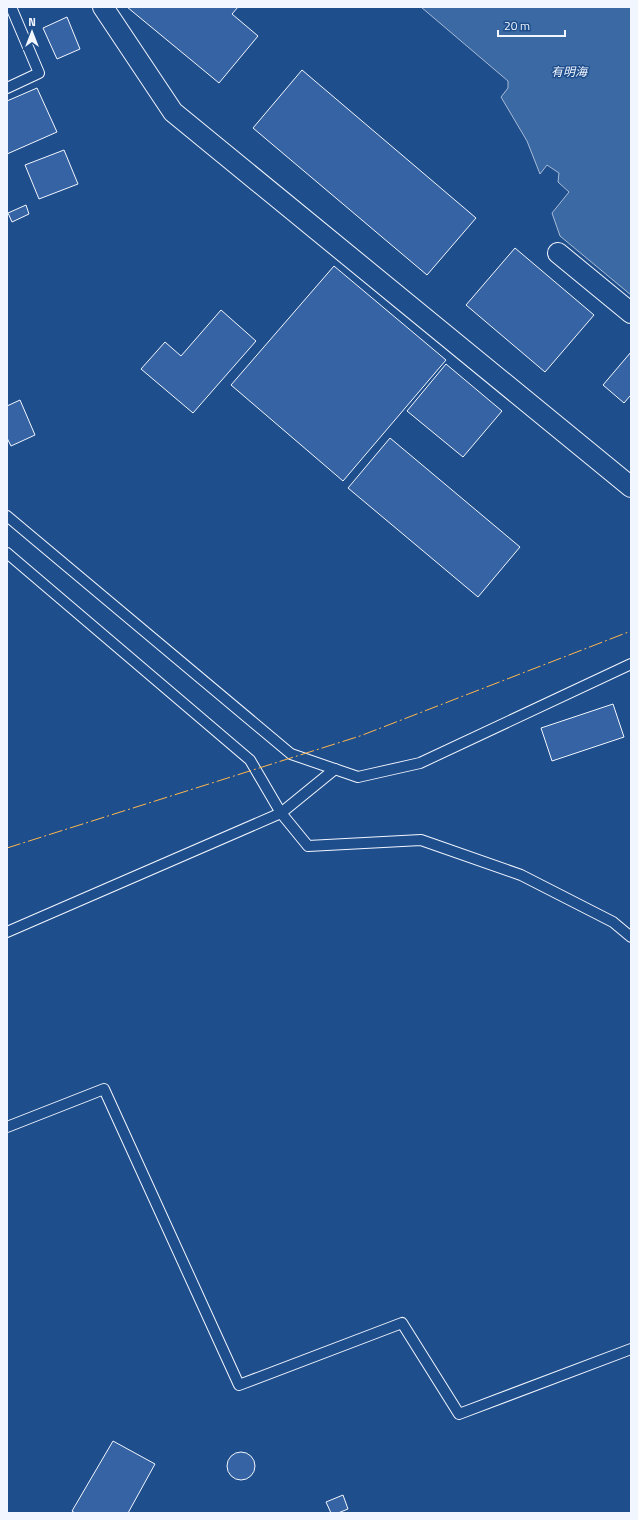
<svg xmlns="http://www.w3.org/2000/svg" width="638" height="1520" font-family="'Titillium Web','Noto Sans JP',sans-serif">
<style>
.water{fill:#3b69a3;stroke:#a8bbd7}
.building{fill:#3563a3;stroke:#f2f6ff}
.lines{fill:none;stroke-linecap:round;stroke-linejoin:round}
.lane-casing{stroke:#f2f6ff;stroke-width:12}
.street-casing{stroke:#f2f6ff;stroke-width:22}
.lane{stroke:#1f4e8c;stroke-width:10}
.street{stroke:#1f4e8c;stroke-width:20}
.power{stroke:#ffb74d;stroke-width:1;stroke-dasharray:14 3 2 3;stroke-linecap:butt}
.labels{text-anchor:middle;stroke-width:3;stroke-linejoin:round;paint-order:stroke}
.water-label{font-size:12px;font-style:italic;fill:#f2f6ff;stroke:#1f4e8c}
</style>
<rect width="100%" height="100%" fill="#1f4e8c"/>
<path class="water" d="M 421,7 L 631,7 L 631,295 L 560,236 L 552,213 L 569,192 L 558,182 L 559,173 L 547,165 L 540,174 L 527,141 L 501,97 L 508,88 L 508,81 Z"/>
<g class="building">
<path d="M 127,7 L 238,7 L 232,14 L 258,36 L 219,83 Z"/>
<path d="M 67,17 L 80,49 L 57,59 L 43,28 Z"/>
<path d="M 302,70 L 476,218 L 427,275 L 253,128 Z"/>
<path d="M 37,88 L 57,132 L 7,154 L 7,101 Z"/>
<path d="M 64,150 L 78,184 L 39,199 L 25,165 Z"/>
<path d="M 26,205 L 29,214 L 12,222 L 8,213 Z"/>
<path d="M 515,248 L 594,315 L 545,372 L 466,305 Z"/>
<path d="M 334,266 L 446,360 L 343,481 L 231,385 Z"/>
<path d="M 221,310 L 256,341 L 193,413 L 141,369 L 165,342 L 181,356 Z"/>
<path d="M 631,352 L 631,397 L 630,396 L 624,403 L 603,385 Z"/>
<path d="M 446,364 L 502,411 L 463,457 L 407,411 Z"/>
<path d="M 20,400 L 35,435 L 11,446 L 7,438 L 7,406 Z"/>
<path d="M 390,438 L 520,547 L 478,597 L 348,488 Z"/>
<path d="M 613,704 L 624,737 L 552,761 L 541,728 Z"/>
<path d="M 113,1441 L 155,1464 L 128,1513 L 75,1513 L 72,1511 Z"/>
<circle cx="241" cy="1466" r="14"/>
<path d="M 343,1495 L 348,1509 L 338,1513 L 331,1513 L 326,1502 Z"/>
</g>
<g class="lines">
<g class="lane-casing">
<g id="lane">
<path d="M 7,88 L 39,73 L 11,7"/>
<path d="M 7,516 L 291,754 L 358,777 L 420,763 L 631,664"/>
<path d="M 7,553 L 250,760 L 281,813 L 308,846 L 421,840 L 521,875 L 613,922 L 631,937"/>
<path d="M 7,932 L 281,813 L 335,769"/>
<path d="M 7,1127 L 104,1089 L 239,1385 L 402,1323 L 459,1414 L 631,1349"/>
</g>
</g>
<g class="street-casing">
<g id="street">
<path d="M 103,7 L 173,112 L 631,487"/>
<path d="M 558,253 L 631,313"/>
</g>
</g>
<use href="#lane" class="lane"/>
<use href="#street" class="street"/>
<path class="power" d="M 7,848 L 360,736 L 631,631"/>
</g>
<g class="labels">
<g class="water-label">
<text x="569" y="76">有明海</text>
</g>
</g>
<rect width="638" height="1520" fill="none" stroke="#f2f6ff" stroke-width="16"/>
<g transform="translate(32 32)" stroke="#1f4e8c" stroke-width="3" paint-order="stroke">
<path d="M0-3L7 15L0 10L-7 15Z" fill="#f2f6ff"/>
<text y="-6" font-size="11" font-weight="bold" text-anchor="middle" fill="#f2f6ff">N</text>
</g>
<path d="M498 30v6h67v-6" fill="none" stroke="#f2f6ff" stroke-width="2"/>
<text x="504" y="30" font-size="12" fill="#f2f6ff" stroke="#1f4e8c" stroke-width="3" paint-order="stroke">20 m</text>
</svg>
